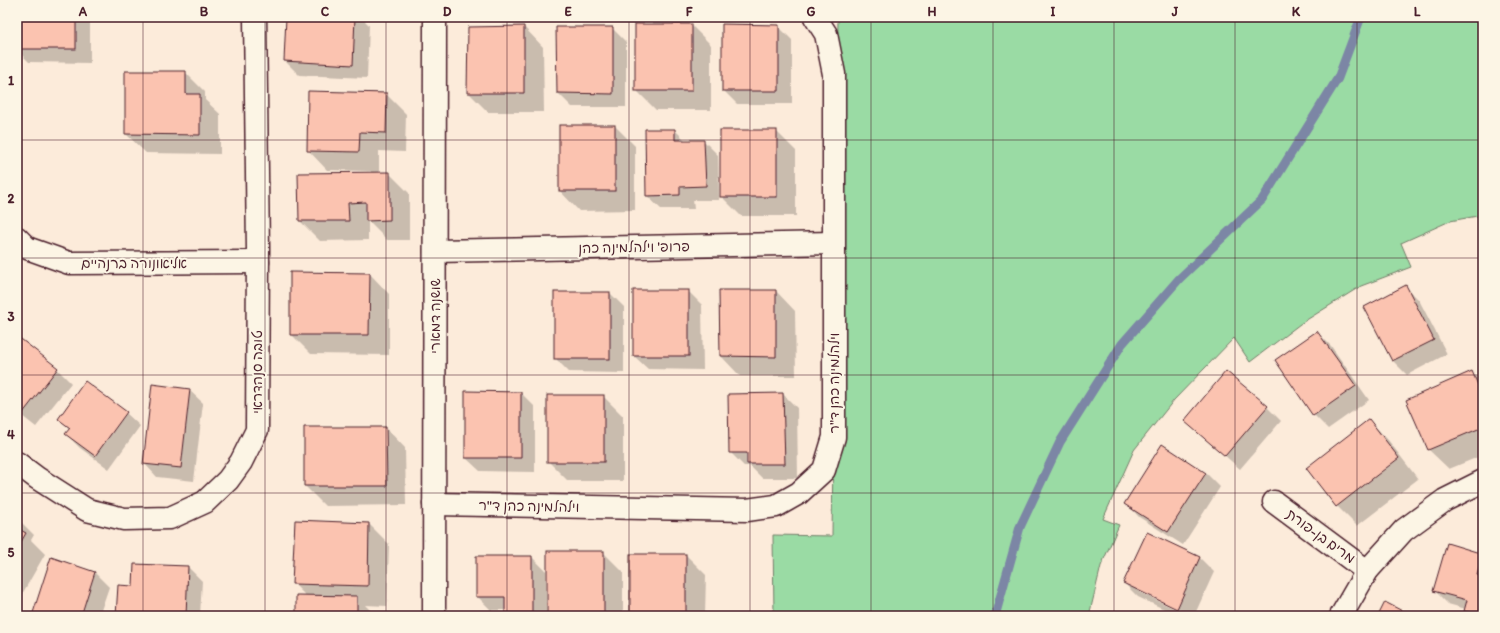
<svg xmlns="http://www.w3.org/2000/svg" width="1500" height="633" font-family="Itim,'Playpen Sans Hebrew',sans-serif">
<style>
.green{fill:#9adba4;stroke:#727d68}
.shadow{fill:#0003;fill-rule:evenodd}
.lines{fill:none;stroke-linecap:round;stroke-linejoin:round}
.stream{stroke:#7b86a5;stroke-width:9}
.building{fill:#fbc3b0;stroke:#4a1f2b}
.minor-casing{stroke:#4a1f2b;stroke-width:25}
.tertiary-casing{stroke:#4a1f2b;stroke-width:25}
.minor{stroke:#fcf5e5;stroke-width:22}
.tertiary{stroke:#fcf5e5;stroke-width:22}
.grid{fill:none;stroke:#4a1f2b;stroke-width:1;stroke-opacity:0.55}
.labels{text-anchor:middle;stroke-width:4;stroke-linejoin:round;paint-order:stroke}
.street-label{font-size:14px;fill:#4a1f2b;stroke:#fcf5e5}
.neatline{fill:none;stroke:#4a1f2b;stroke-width:1.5}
.grid-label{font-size:13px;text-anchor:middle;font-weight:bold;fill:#4a1f2b}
</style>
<rect width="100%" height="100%" fill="#fcebda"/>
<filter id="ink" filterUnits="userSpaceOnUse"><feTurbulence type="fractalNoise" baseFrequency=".025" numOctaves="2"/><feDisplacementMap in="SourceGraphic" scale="8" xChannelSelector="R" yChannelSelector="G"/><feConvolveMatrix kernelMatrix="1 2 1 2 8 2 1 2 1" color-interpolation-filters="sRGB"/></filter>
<g filter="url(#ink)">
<path class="green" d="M 838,17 L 1483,17 L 1483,215 L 1450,221 L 1401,243 L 1411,267 L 1361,286 L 1300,324 L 1250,362 L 1234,338 L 1174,400 L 1134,450 L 1103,519 L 1119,525 L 1101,566 L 1089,616 L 774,616 L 773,535 L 832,536 Z"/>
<g class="shadow">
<path d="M 17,17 L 90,17 L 90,63 L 29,62 L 17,50 Z"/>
<path d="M 287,17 L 361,17 L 369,25 L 367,78 L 299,75 L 285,61 Z"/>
<path d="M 691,25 L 711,45 L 711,110 L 656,110 L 636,90 Z"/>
<path d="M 778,26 L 792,40 L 792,104 L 737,104 L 723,90 Z"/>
<path d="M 524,27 L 543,47 L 544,112 L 488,112 L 468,92 Z"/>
<path d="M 612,28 L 626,42 L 626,107 L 572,107 L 558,93 Z"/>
<path d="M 185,72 L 205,92 L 205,100 L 220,114 L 220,154 L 146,153 L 126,134 Z"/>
<path d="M 386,94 L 406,114 L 405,152 L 379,151 L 379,173 L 389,173 L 409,193 L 409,240 L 387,240 L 369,222 L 368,222 L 368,240 L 320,241 L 300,221 L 299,174 L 371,173 L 371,171 L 327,170 L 308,150 Z"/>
<path d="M 615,126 L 635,146 L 635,210 L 579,211 L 560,191 Z"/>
<path d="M 675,130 L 686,141 L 704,141 L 718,155 L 719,200 L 693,200 L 694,209 L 661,209 L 647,196 Z"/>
<path d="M 776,131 L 796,151 L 796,216 L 741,216 L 721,196 Z"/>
<path d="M 370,274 L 389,294 L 389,355 L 311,354 L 291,334 Z"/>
<path d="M 1406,287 L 1419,300 L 1447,354 L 1407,375 L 1393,361 L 1365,307 Z"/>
<path d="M 688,291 L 702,305 L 703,370 L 648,369 L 634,356 Z"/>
<path d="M 776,291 L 795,311 L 796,376 L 740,376 L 721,356 Z"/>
<path d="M 610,293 L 624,307 L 624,373 L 569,372 L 555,358 Z"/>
<path d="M 1317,332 L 1331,346 L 1369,400 L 1328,429 L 1314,415 L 1276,361 Z"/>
<path d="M 17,337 L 57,369 L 71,383 L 36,427 L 17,412 Z"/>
<path d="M 1226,372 L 1267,407 L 1281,421 L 1240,469 L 1185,420 Z"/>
<path d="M 1472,373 L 1483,384 L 1483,455 L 1449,469 L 1429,450 L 1407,400 Z"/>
<path d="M 189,390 L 203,403 L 194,481 L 157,477 L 144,463 Z"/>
<path d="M 521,393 L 535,407 L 535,472 L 480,471 L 466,458 Z"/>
<path d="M 783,394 L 797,408 L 798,478 L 762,478 L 750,466 L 744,466 L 730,452 Z"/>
<path d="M 603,396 L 623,416 L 623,481 L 568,481 L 548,461 Z"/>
<path d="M 126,413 L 140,426 L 109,469 L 80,448 L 66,434 L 70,429 L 59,419 Z"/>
<path d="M 1369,420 L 1388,440 L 1418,479 L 1357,526 L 1337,506 L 1307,468 Z"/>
<path d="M 386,428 L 405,448 L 406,505 L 325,506 L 305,486 Z"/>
<path d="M 1206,473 L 1220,487 L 1183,545 L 1139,517 L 1126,503 Z"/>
<path d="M 17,518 L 34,535 L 31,540 L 45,554 L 17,603 Z"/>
<path d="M 369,524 L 389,544 L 387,606 L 365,605 L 371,611 L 371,616 L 297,616 L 307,597 L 293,583 Z"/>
<path d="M 1147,533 L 1200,558 L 1214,572 L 1194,616 L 1179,616 L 1138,597 L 1124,583 ZM 1139,590 L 1182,610 L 1181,612 L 1139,592 Z"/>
<path d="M 1447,544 L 1483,555 L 1483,616 L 1471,616 L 1466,609 L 1448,604 L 1434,590 Z"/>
<path d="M 603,552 L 623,572 L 623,616 L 548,616 Z"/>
<path d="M 686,555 L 706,575 L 705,616 L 631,616 Z"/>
<path d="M 532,557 L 546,571 L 546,616 L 510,616 L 506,610 L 491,610 L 477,596 Z"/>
<path d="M 51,559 L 95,573 L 109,587 L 99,616 L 33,616 Z"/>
<path d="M 135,565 L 188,567 L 202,581 L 200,616 L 117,616 L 133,587 Z"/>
</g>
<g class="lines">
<path class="stream" d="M 995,616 L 1020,527 L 1060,442 L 1122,344 L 1179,279 L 1262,200 L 1338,78 L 1361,17"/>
</g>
<g class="building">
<rect x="17" y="17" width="59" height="32"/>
<path d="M 286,17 L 355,17 L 353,65 L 284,61 Z"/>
<rect x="635" y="24" width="57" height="67"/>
<path d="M 722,24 L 779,25 L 779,91 L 722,91 Z"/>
<path d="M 524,26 L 524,93 L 467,93 L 468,27 Z"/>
<path d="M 556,27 L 613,27 L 613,94 L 557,93 Z"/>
<path d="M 125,71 L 186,71 L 186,94 L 200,94 L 200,135 L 125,134 Z"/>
<path d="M 308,91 L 387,93 L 386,133 L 360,132 L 359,152 L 307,151 Z"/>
<rect x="559" y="125" width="56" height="66"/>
<path d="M 645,129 L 675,129 L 675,140 L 704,140 L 706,186 L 680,187 L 680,195 L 646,196 Z"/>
<rect x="720" y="130" width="57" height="67"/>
<path d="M 390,172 L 390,220 L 366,221 L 366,202 L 348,203 L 349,221 L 299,221 L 298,173 Z"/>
<path d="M 290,272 L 370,273 L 369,335 L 290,335 Z"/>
<path d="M 1406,285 L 1434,340 L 1392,361 L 1364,307 Z"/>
<rect x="633" y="290" width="56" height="66"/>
<path d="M 719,290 L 776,290 L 776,357 L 720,356 Z"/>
<rect x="554" y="292" width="56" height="67"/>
<path d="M 1317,331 L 1356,386 L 1313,416 L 1275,360 Z"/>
<path d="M 17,336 L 58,368 L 22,414 L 17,410 Z"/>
<path d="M 1226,371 L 1268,406 L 1225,456 L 1184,421 Z"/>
<path d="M 1472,371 L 1483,397 L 1483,427 L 1428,450 L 1406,400 Z"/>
<path d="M 85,381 L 127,412 L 95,456 L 65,434 L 70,428 L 58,419 Z"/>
<path d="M 152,384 L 190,389 L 181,468 L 143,464 Z"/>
<path d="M 465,391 L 521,392 L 521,458 L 465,458 Z"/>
<path d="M 783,393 L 785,464 L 747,464 L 747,453 L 729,453 L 728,394 Z"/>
<rect x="547" y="395" width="57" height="67"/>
<path d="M 1369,419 L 1399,458 L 1336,507 L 1306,468 Z"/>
<path d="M 304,427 L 386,427 L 387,486 L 304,486 Z"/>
<path d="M 1162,444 L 1206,473 L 1168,532 L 1124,504 Z"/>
<path d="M 295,520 L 369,523 L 368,586 L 292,584 Z"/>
<path d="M 17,528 L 26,533 L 17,549 Z"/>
<path d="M 1147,532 L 1200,557 L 1177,609 L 1123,583 Z"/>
<path d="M 1447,543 L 1483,554 L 1477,575 L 1483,577 L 1483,616 L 1464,611 L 1467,600 L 1433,591 Z"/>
<rect x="547" y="551" width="57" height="65"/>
<rect x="630" y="554" width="56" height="62"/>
<path d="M 476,556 L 532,556 L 532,613 L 505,613 L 505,597 L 476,597 Z"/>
<path d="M 51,557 L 95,572 L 81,616 L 32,616 Z"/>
<path d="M 134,564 L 188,566 L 186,616 L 116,616 L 118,585 L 133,586 Z"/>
<path d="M 296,595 L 357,596 L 357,616 L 296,616 Z"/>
<path d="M 1385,602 L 1412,616 L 1378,616 Z"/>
</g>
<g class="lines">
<g class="minor-casing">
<g id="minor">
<path d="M 17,238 L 27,248 L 69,263 L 258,262"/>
<path d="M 435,251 L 833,243"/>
<path d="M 17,463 L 37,478 L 87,510 L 124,519 L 170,518 L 205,502 L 228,480 L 241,462 L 257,430 L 258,251 L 255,17"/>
<path d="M 1274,502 L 1367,571"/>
<path d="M 434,504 L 747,510 L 776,506 L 799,493 L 824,470 L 834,437 L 834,74 L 826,34 L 815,17"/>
<path d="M 1341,616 L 1367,571 L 1404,530 L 1445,500 L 1483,481"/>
</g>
</g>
<g class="tertiary-casing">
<path id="tertiary" d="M 434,616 L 435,17"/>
</g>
<use href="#minor" class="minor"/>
<use href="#tertiary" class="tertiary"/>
</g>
</g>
<path class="grid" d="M 143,17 L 143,616M 265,17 L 265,616M 386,17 L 386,616M 507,17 L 507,616M 629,17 L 629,616M 750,17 L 750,616M 871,17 L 871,616M 993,17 L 993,616M 1114,17 L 1114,616M 1235,17 L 1235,616M 1357,17 L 1357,616M 17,140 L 1483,140M 17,258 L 1483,258M 17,375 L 1483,375M 17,493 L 1483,493"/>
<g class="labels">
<g class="street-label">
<text transform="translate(634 247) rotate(-1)" y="5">פרופ' וילהלמינה כהן</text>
<text x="134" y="268">אליאונורה ברנהיים</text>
<text transform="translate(435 316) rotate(-90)" y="5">שושנה דמארי</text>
<text transform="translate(257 372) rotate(-90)" y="5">טובה סנהדראי</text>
<text transform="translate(834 383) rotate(-90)" y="5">וילהלמינה כהן ד"ר</text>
<text transform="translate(529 506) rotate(1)" y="5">וילהלמינה כהן ד"ר</text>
<text transform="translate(1321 536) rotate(36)" y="5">מרים בן-פורת</text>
</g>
</g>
<rect width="1500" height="633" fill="none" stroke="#fcf5e5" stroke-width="44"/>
<rect x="22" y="22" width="1456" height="589" class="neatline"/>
<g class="grid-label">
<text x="83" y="16">A</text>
<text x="204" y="16">B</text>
<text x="325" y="16">C</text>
<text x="447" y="16">D</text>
<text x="568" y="16">E</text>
<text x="689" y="16">F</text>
<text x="811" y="16">G</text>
<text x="932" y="16">H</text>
<text x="1053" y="16">I</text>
<text x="1175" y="16">J</text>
<text x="1296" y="16">K</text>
<text x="1417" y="16">L</text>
<text x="11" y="85">1</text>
<text x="11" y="203">2</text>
<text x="11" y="321">3</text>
<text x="11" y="439">4</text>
<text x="11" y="557">5</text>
</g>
</svg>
